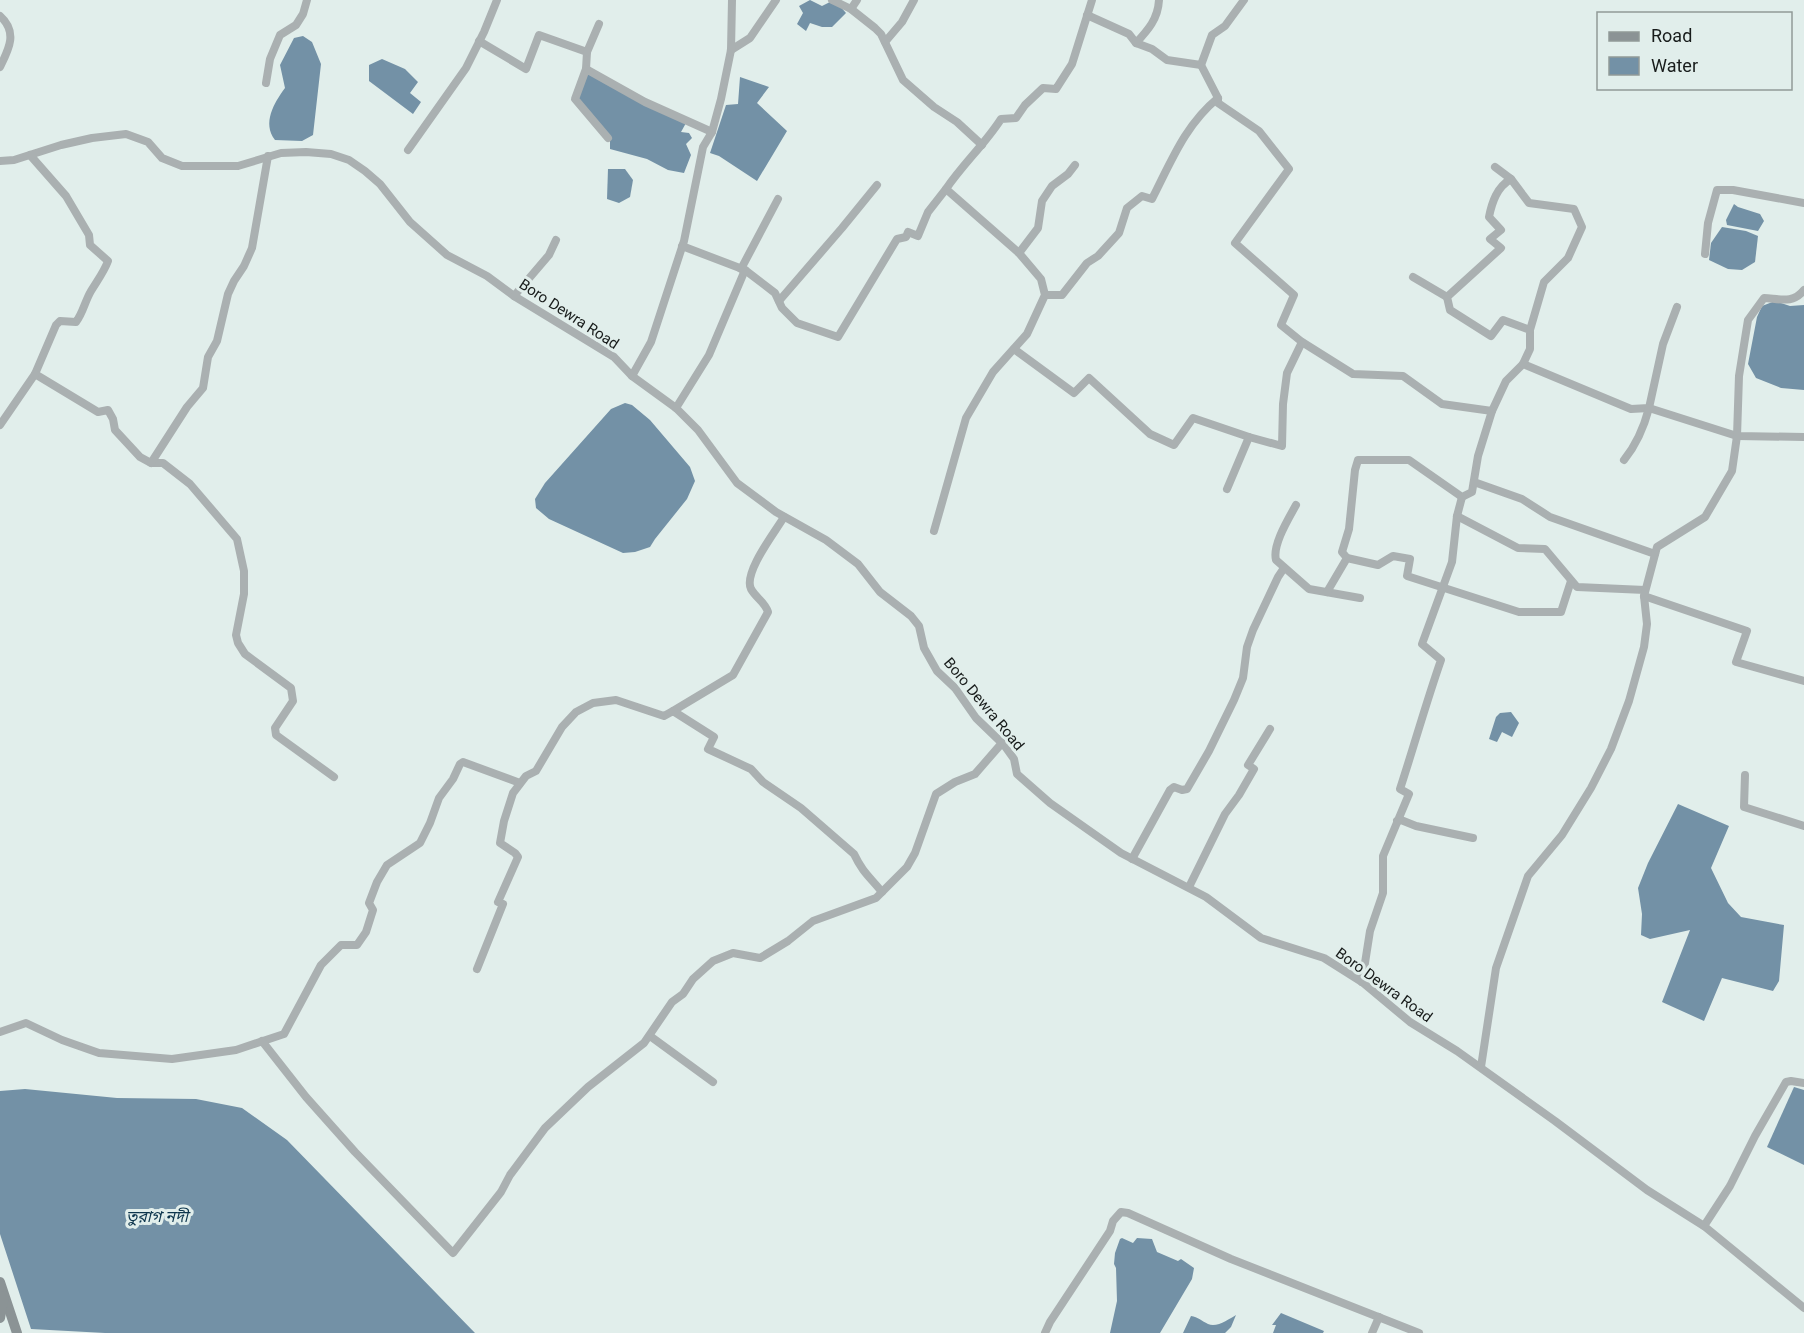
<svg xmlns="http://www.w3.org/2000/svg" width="1804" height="1333" font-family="Roboto,'Noto Sans Bengali',sans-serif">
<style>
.water{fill:#7391a6}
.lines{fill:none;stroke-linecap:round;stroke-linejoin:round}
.street{stroke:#aab0b1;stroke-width:8}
.secondary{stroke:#8b9395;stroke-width:10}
.labels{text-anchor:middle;stroke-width:6;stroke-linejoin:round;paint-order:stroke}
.street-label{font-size:15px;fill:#181c1b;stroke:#e1eeeb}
.water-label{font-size:16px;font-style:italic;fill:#0d354c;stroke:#e1eeeb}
</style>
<rect width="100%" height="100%" fill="#e1eeeb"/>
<g class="water">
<path d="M 810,0 L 822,6 L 830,2 L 839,5 L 846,13 L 832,27 L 822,27 L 810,23 L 806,31 L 797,24 L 803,13 L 799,6 Z"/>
<path d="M 303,36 L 312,42 L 321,64 L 313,135 L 302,141 L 275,140 C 262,123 274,103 285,88 L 280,65 L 294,38 Z"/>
<path d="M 382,59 L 405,69 L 418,82 L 410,93 L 421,102 L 413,114 L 369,81 L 369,65 Z"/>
<path d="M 586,72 L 686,123 L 681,132 L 689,133 L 692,138 L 686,144 L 691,155 L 684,173 L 668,170 L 647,159 L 610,149 L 610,138 L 578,99 Z"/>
<path d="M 740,77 L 769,87 L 757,103 L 787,131 L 757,181 L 719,156 L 710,153 L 726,105 L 738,104 Z"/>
<path d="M 608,169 L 625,169 L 633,180 L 630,197 L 619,203 L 607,199 Z"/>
<path d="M 1734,204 L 1738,207 L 1760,214 L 1764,221 L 1758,231 L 1727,225 L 1726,220 Z"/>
<path d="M 1722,227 L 1746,231 L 1758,236 L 1755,262 L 1742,270 L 1728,269 L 1709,260 L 1711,243 Z"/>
<path d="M 1775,301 L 1790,306 L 1804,305 L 1804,390 L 1781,388 L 1756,378 L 1748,364 L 1757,317 L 1762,306 Z"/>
<path d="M 625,403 L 632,405 L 650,420 L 690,467 L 695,481 L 687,499 L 655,539 L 650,547 L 635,552 L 623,553 L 549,519 L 536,508 L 535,499 L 545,483 L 611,409 Z"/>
<path d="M 1511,712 L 1519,723 L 1512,737 L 1502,732 L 1497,742 L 1489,739 L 1496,717 L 1500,713 Z"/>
<path d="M 1678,804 L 1729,826 L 1711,868 L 1728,903 L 1741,917 L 1784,925 L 1779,981 L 1773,991 L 1722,978 L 1704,1021 L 1662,1002 L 1690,930 L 1650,939 L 1641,935 L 1642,914 L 1638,888 L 1648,863 Z"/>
<path d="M 1794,1087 L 1804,1090 L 1804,1165 L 1767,1147 Z"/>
<path d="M 25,1089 L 117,1098 L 196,1099 L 242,1108 L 287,1140 L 475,1333 L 105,1333 L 31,1329 L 0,1234 L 0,1091 Z"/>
<path d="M 1122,1238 L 1133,1243 L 1137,1238 L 1152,1239 L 1157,1252 L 1178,1261 L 1181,1259 L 1194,1268 L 1192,1279 L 1160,1333 L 1110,1333 L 1117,1301 L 1116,1268 L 1114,1264 L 1115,1253 L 1120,1239 Z"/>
<path d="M 1281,1313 L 1324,1331 L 1323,1333 L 1273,1333 L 1276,1325 L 1272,1325 Z"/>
<path d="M 1236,1315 L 1231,1327 L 1225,1333 L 1183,1333 L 1191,1316 C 1198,1317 1202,1321 1208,1324 C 1217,1328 1229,1319 1236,1315 Z"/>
</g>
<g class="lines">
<g class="street">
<path d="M 832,0 L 851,9 L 875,28 L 881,34 L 903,80 L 934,107 L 957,122 L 982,145"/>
<path d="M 851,9 L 857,0"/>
<path d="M 1087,15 L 1129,34 L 1136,43 L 1152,49 L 1167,60 L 1201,65 L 1218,98 L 1218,103 L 1259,131 L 1289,169 L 1235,243 L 1294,295 L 1281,325 L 1302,342 L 1353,374 L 1403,376 L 1442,404 L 1492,411 L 1506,381 L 1523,364 L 1631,409 L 1649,408 L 1663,344 L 1677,307"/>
<path d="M 0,16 C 18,32 9,49 0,67"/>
<path d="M 479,41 L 526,69 L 539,35 L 587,52 L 586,69"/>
<path d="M 885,42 L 902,22 L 914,0"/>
<path d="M 1136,43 C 1148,30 1158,19 1159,0"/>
<path d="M 731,50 L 750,38 L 776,0"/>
<path d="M 587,52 L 599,24"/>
<path d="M 1201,65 L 1212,35 L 1225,26 L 1244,0"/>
<path d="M 266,83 L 270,59 L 280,35 L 296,25 L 303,14 L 307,0"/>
<path d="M 608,138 L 575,99 L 586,69 L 645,102 L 712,132"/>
<path d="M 408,150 L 466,68 L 484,32 L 497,0"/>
<path d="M 30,155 L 66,196 L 89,235 L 90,245 L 108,261 C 104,272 97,281 91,291 C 85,301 83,313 76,322 L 60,321 L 56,325 L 35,374 L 98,412 L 108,410 L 113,419 L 115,430 L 140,457 L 151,463 L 163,463 L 190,484 L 237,539 L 244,571 L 244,594 L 236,635 L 238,643 L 245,654 L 291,688 L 293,701 L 275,728 L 276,735 L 334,777"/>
<path d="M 0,161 L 14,160 L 61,145 L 92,138 L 126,134 L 148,142 L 162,158 L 182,166 L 238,166 L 281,153 L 306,152 L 331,154 L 349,160 L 365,171 L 380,184 L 410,222 L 447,255 L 487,276 L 514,296 L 614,357 L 632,376 L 676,408 L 698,430 L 737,483 L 776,512 L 826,540 L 858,564 L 880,592 L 911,616 L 919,626 L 924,648 L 937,671 L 955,688 L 976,718 L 1004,745 L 1014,759 L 1017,774 L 1050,803 L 1121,853 L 1206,897 L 1261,938 L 1324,958 L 1362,982 L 1410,1022 L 1457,1051 L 1555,1121 L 1647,1190 L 1704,1226 L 1804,1308"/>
<path d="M 1495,167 L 1511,179 C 1497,187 1492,202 1489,217 L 1501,230 L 1490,239 L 1501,248 L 1447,297 L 1450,310 L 1491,336 L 1503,320 L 1530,330 L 1530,349 L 1523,364"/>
<path d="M 1511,179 L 1529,203 L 1574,209 L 1582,227 L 1568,258 L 1544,282 L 1530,330"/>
<path d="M 1019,253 L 1038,228 L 1042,201 L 1052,186 L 1068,174 L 1075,165"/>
<path d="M 1705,254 L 1708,223 L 1717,190 L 1733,190 L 1804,203"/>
<path d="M 741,269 L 778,199"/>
<path d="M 745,270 L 775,293 L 782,308 L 797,323 L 838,337 L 897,239 L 906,237 L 908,232 L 918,236 L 928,212 L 946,189"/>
<path d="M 1413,277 L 1447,297"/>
<path d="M 1045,295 L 1062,295 L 1087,263 L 1098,256 L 1119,233 L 1127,208 L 1142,196 L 1152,199 C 1171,162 1185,125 1218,98"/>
<path d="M 514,296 L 549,255 L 556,240"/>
<path d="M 779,301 L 842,228 L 877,185"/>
<path d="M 1014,349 L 1074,393 L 1089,378 L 1150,434 L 1174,445 L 1193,418 L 1249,437"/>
<path d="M 632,376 L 651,342 L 684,241 L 703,147 L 712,132 L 721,99 L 731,50 L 732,0"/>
<path d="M 676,408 L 709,355 L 745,270 L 682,246"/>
<path d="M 0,425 L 35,374"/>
<path d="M 1624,460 C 1637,444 1644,427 1649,408 L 1737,436 L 1804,437"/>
<path d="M 151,463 L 187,407 L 203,388 L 208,357 L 217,341 L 228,294 L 234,281 L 244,266 L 252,248 L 268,156"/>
<path d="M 1474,482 L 1522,499 L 1550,517 L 1655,554"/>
<path d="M 1227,489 L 1249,437 L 1282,446 L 1283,404 L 1287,373 L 1302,342"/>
<path d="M 1296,505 C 1289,518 1272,545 1276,560 L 1309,589 L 1360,598"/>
<path d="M 1457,516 L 1518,548 L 1545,549 L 1577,587 L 1645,590"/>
<path d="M 934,531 L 966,418 L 993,372 L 1027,334 L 1045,295 L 1041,279 L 1019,253 L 946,189 C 963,164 985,144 1001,119 L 1016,118 L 1025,105 L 1043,88 L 1056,89 L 1072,64 L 1092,0"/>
<path d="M 1347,558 L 1378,565 L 1393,556 L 1410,559 L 1407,576 L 1519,612 L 1561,612 L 1571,581"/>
<path d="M 1327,592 L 1347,558 L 1342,552 L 1349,529 L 1355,470 L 1358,460 L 1409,460 L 1462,497 L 1472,492 L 1478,456 L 1492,411"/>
<path d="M 1644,596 L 1747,631 L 1736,662 L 1804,681"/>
<path d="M 673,711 L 733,675 L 768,612 C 765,602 756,598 751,589 C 743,573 775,532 784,517"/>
<path d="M 1745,775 L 1744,807 L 1804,826"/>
<path d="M 1397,821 L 1401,820 L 1416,826 L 1473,838"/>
<path d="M 1132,859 L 1170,790 L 1174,787 L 1182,790 L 1187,789 L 1209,751 L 1234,700 L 1243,678 L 1247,647 L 1253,630 L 1278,577 L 1284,568"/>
<path d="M 1189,887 L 1225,814 L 1239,795 L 1254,769 L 1248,765 L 1270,729"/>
<path d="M 477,969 L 503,904 L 498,902 L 518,857 L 515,853 L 500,843 L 504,821 L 513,793 L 526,776 L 536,771 L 562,727 L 576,712 L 593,703 L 616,700 L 664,716 L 673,711 L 714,737 L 708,749 L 751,769 L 763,782 L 801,808 L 854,854 C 863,873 870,877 882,892"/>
<path d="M 1362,982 L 1370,931 L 1383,893 L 1383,856 L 1409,794 L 1400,789 C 1414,746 1426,703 1441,660 L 1422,644 L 1452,562 L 1457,516 L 1462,497"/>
<path d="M 0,1032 L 26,1023 L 62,1040 L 99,1053 L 172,1059 L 236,1050 L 284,1034 L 321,965 L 341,945 L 357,945 L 366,932 L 373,910 L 369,903 L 377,882 L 387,865 L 420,843 L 430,823 L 439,798 L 453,779 L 460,764 L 463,762 L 520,783"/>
<path d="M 650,1036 L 713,1082"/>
<path d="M 262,1041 L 306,1097 L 355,1152 L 453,1253 L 501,1192 L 510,1175 L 545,1128 L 588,1087 L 644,1043 L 672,1002 L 683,994 L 693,979 L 713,961 L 733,953 L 760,958 L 788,941 L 813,921 L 876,898 L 907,867 L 915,853 L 936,794 L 955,782 L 975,774 L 1002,743"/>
<path d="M 1481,1067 L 1496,968 L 1528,876 L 1562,835 L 1591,788 L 1611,749 L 1629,701 L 1644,647 L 1647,624 L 1644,596 L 1657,547 L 1705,517 L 1732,471 L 1737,436 L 1739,376 L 1748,320 L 1764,298 C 1780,299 1793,304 1804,290"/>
<path d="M 1704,1226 L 1730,1186 L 1755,1136 L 1786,1082 L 1791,1081 L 1804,1083"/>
<path d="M 1045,1333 L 1050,1322 L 1110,1231 L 1113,1221 L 1121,1212 L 1128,1213 L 1231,1259 L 1419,1333"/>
<path d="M 1372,1333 L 1379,1317"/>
</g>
<g class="secondary">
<path d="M 0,1282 L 17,1333"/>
<path d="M 0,1318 L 4,1296"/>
</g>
</g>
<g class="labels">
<g class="street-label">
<text transform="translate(569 314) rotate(33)" y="5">Boro Dewra Road</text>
<text transform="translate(984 704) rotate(50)" y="5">Boro Dewra Road</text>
<text transform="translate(1384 985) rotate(36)" y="5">Boro Dewra Road</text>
</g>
<g class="water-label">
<text x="157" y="1222">তুরাগ নদী</text>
</g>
</g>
<rect x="1597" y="12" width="195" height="78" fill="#e1eeeb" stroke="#919a98" stroke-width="1.5"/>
<rect x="1609" y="32" width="30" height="9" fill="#8b9395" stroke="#919a98" stroke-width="1.5"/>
<text x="1651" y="42" font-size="18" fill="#181c1b">Road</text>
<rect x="1609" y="57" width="30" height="18" fill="#7391a6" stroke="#919a98" stroke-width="1.5"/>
<text x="1651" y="72" font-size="18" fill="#181c1b">Water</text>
</svg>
